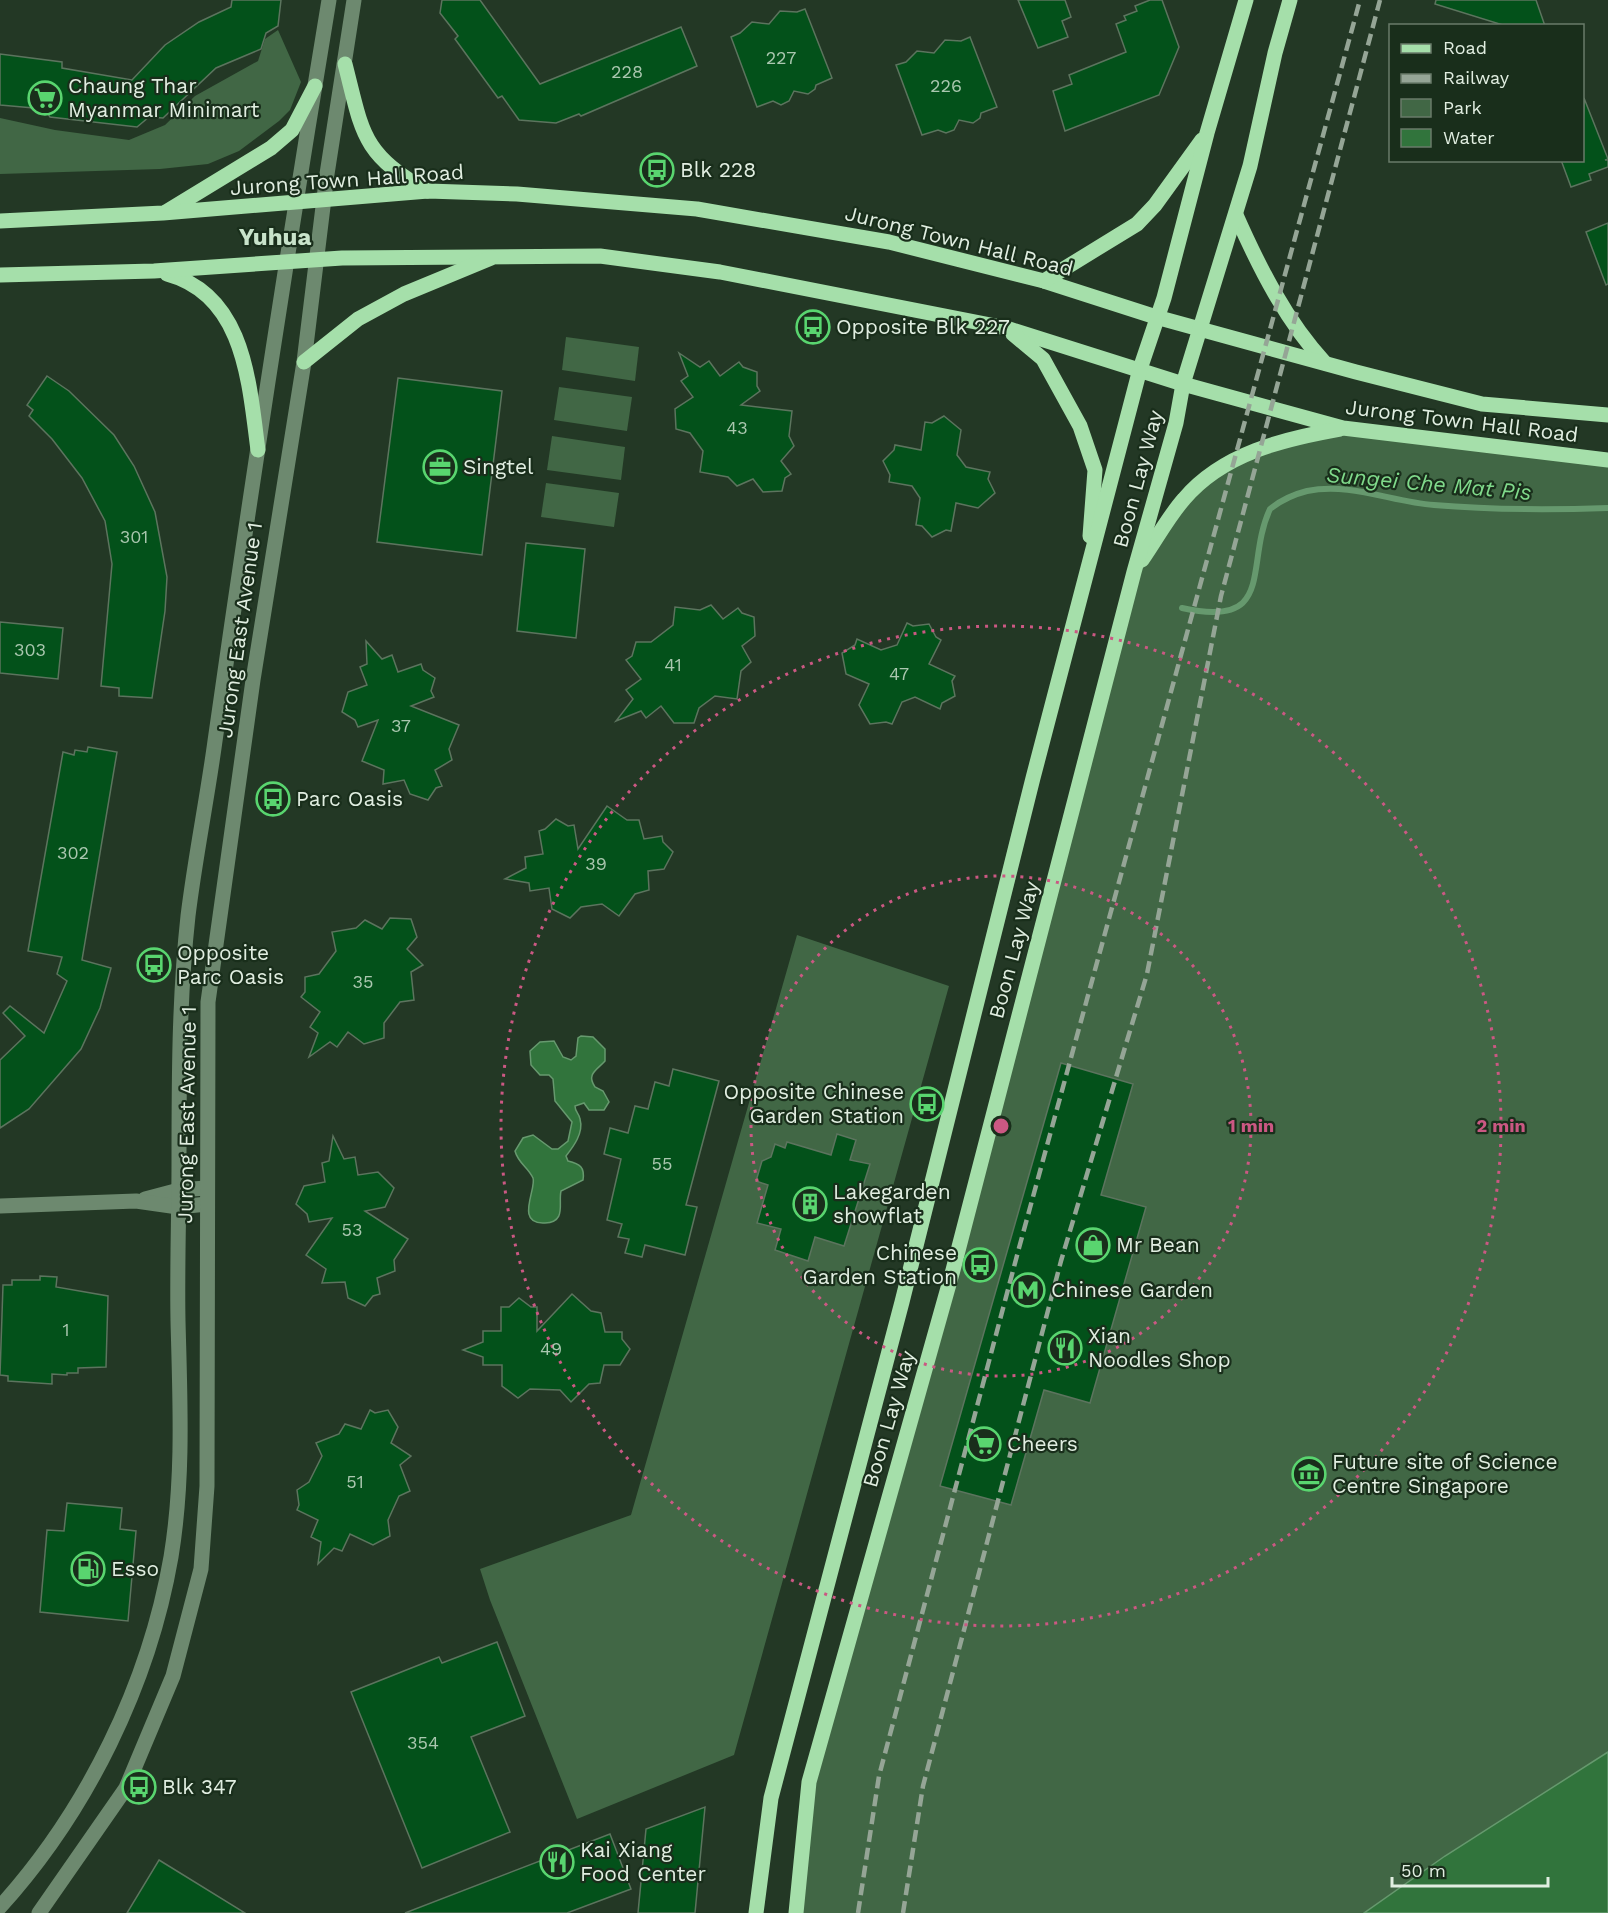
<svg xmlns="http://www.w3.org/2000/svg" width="1608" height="1913" font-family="'Work Sans',sans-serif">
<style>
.green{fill:#416745}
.water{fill:#31743c;stroke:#66996e;stroke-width:1.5}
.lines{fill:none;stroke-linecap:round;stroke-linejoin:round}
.stream{stroke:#66996e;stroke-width:6}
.building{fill:#03511a;stroke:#5c745e;stroke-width:1.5}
.minor{stroke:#6d896f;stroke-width:15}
.major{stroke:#a5dfaa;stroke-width:15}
.rail{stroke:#95a596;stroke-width:4.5;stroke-dasharray:12 6;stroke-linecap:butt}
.ring{fill:none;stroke:#cb5883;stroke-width:3;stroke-dasharray:3 6}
.labels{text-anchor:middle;stroke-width:4.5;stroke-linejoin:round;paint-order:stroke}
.number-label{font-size:18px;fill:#aac7af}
.poi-label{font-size:21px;fill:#e1eee1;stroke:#192e1b;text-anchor:start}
.street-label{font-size:21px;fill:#e1eee1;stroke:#192e1b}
.water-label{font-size:22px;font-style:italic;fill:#80da8b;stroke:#192e1b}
.quarter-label{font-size:24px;font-weight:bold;fill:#c8e3ca;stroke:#192e1b}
.centre{fill:#cb5883;stroke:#192e1b;stroke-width:3}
.ring-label{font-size:18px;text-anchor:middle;font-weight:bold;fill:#cb5883;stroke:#192e1b;stroke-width:4.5;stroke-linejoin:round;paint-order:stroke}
</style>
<rect width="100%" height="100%" fill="#233825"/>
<g class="green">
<path d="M 278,30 L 301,82 L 290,110 L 279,121 L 239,151 L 208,164 L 160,169 L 0,174 L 0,118 L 55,130 L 129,140 L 165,125 L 195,96 L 258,61 L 265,39 Z"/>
<path d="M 566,337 L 639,347 L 635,381 L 562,370 Z"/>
<path d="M 559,387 L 632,397 L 627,431 L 554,420 Z"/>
<path d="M 1343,428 L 1608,460 L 1608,1752 L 1445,1856 L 1364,1913 L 796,1913 L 809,1782 L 1134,572 L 1183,500 L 1226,464 Z"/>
<path d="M 552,436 L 625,447 L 621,480 L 547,470 Z"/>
<path d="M 546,483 L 619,493 L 614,527 L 541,517 Z"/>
<path d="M 797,935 L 949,986 L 734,1755 L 577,1819 L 490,1600 L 480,1569 L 631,1515 Z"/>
</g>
<g class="water">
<path d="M 581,1036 L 593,1037 L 605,1049 L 605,1061 C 597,1070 586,1074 595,1087 L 603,1091 L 609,1102 L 604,1110 L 589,1110 L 584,1103 L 575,1106 C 575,1112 579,1113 580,1119 C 584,1133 573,1147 566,1156 L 568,1161 C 580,1164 585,1167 583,1180 L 561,1191 C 558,1203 567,1222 545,1223 C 514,1225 537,1188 533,1178 C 528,1167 518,1163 515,1151 L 523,1138 L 533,1135 L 552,1149 L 558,1149 L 568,1141 L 572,1122 L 555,1101 L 553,1079 L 549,1075 L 540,1075 L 531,1065 L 530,1051 L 540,1042 L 554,1041 L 563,1057 L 571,1060 L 576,1056 L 578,1038 Z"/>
<path d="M 1608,1752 L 1608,1913 L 1364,1913 L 1445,1856 Z"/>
</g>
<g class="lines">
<path class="stream" d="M 1182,608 C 1277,629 1244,565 1270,509 C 1280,501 1295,494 1307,491 C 1350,482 1392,502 1434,505 C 1492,510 1550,510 1608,508"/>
</g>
<g class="building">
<path d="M 232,0 L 281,0 L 278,26 L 266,33 L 261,49 L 216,68 L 163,118 L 149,117 L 137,127 L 50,117 L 45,109 L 0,105 L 0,54 L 62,62 L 62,68 L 132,80 L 165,45 L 199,22 L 231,7 Z"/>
<path d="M 442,0 L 480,0 L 540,84 L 681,27 L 697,66 L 581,116 L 579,114 L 556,123 L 519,120 L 502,96 L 498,98 L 455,39 L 458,36 L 440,13 Z"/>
<path d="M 1018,0 L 1065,0 L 1071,17 L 1062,21 L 1068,37 L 1038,48 Z"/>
<path d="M 1150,0 L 1162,0 L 1179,47 L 1159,95 L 1065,131 L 1053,91 L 1072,84 L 1069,75 L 1126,52 L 1116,24 L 1126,20 L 1124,16 L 1137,11 L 1135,6 Z"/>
<path d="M 1436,0 L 1536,0 L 1545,26 L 1506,26 L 1435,4 Z"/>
<path d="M 805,9 L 832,78 L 816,85 L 815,89 L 808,94 L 794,91 L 789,101 L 781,105 L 773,101 L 757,107 L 731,37 L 740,33 L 752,22 L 769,24 L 780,11 L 797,12 Z"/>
<path d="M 970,37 L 997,107 L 981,113 L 980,118 L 973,123 L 959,120 L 954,130 L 946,133 L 938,130 L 922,135 L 896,65 L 906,62 L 917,51 L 934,53 L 945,40 L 961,41 Z"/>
<path d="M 1584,98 L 1608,159 L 1605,160 L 1608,160 L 1608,167 L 1589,174 L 1591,180 L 1571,187 L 1561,160 L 1582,160 Z"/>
<path d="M 1608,223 L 1608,284 L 1606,285 L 1586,232 Z"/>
<path d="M 679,353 L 700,367 L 709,361 L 720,376 L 739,362 L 743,367 L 757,372 L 757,386 L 760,391 L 741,405 L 792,411 L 789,436 L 794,446 L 781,461 L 791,474 L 785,478 L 782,491 L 763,492 L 753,479 L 737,486 L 728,477 L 700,472 L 703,451 L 690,433 L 676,429 L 675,409 L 693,397 L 681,381 L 688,376 Z"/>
<path d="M 47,376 L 69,391 L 114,435 L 134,466 L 155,512 L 167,577 L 165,611 L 152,698 L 119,696 L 119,688 L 101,686 L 112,564 L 105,521 L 82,478 L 52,439 L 29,416 L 33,410 L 27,405 Z"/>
<path d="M 398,378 L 502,391 L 482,555 L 377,542 Z"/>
<path d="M 944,416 L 961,430 L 957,455 L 966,467 L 990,472 L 988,479 L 995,493 L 978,508 L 956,503 L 951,531 L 946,530 L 932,537 L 922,526 L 916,525 L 920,498 L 912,486 L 889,482 L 890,475 L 883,461 L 894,450 L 895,445 L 921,450 L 925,422 L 932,423 Z"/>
<path d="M 526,543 L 585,549 L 576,638 L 517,631 Z"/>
<path d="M 711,605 L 723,619 L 738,608 L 742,613 L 754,617 L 755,636 L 742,646 L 751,662 L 741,671 L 737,699 L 715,696 L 699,708 L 694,723 L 674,723 L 661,706 L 646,718 L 641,711 L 616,721 L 633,699 L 626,690 L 641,679 L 626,660 L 632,656 L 636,642 L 651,642 L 673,625 L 675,607 L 700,610 Z"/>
<path d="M 0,622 L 63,628 L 58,679 L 0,673 Z"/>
<path d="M 907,623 L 913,626 L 929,624 L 936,637 L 941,640 L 929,664 L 955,676 L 952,681 L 955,696 L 942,703 L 940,709 L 915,697 L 902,702 L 892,724 L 886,722 L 870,724 L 859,705 L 869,684 L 846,674 L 842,653 L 855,645 L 857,639 L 881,650 L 897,645 Z"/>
<path d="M 366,641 L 382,659 L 392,655 L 398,672 L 421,664 L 423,670 L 435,678 L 431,691 L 434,697 L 411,706 L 459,725 L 449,749 L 452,760 L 435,770 L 442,786 L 436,788 L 428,800 L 410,794 L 404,780 L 383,784 L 384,770 L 362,761 L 378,720 L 358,727 L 355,720 L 342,712 L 348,692 L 367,685 L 360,667 L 367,664 Z"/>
<path d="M 88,747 L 117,752 L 82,960 L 111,968 L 100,1008 L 81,1049 L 29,1109 L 0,1128 L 0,1060 L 25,1036 L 3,1013 L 10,1006 L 44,1033 L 67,981 L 57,974 L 62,957 L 28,951 L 63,752 L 74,755 L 75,750 L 87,752 Z"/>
<path d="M 607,806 L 627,820 L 639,820 L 644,839 L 662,836 L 663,842 L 673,852 L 664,869 L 648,871 L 649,890 L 635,894 L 619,916 L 602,904 L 581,907 L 570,918 L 552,909 L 549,888 L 530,891 L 529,883 L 505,879 L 526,868 L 525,857 L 543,854 L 539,831 L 545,829 L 556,819 L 568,826 L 574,825 L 578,849 Z"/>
<path d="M 390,918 L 411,919 L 417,937 L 407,949 L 423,965 L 411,972 L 414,1000 L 400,1002 L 384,1023 L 384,1038 L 364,1044 L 348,1032 L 337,1047 L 330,1042 L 309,1057 L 318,1033 L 310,1027 L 320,1012 L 301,997 L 305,992 L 305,977 L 319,974 L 336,951 L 332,932 L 356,928 L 365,920 L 382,929 Z"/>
<path d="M 1061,1063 L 1133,1084 L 1101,1195 L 1146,1207 L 1090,1403 L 1044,1390 L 1011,1505 L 940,1486 Z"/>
<path d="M 673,1069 L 719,1081 L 686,1205 L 697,1207 L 685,1255 L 645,1245 L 642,1257 L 625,1253 L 629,1239 L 618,1237 L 622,1224 L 607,1220 L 621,1159 L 604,1154 L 610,1128 L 628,1133 L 635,1106 L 648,1109 L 655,1082 L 669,1086 Z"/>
<path d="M 837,1134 L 856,1140 L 850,1160 L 870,1164 L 844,1246 L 815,1237 L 808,1261 L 775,1250 L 781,1229 L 757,1223 L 768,1185 L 756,1181 L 762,1161 L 771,1157 L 775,1144 L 785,1148 L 787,1142 L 831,1155 Z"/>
<path d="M 333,1136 L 344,1159 L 355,1157 L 358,1175 L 378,1172 L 394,1188 L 385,1207 L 365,1211 L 408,1239 L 394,1260 L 395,1271 L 377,1278 L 380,1294 L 373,1296 L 365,1306 L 348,1298 L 345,1282 L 322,1283 L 326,1269 L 306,1255 L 332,1218 L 309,1222 L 307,1214 L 296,1204 L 304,1186 L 325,1182 L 322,1163 L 329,1161 Z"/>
<path d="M 40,1276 L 57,1277 L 56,1287 L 108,1296 L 106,1367 L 78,1368 L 78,1373 L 67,1373 L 67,1375 L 52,1374 L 52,1384 L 8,1381 L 8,1376 L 0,1375 L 3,1285 L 12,1285 L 12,1280 L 40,1280 Z"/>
<path d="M 572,1294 L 591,1311 L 601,1313 L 605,1332 L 622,1332 L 622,1339 L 630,1349 L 620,1365 L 604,1365 L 600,1383 L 589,1384 L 571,1402 L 560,1390 L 530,1389 L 518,1398 L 502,1386 L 502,1365 L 483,1365 L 483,1357 L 463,1350 L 483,1342 L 483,1331 L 501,1331 L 501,1307 L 509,1307 L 519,1298 L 531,1307 L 537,1307 L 537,1331 Z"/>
<path d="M 370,1410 L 375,1413 L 388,1410 L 398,1427 L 391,1443 L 411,1456 L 400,1465 L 410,1491 L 399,1496 L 388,1520 L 390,1536 L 373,1545 L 350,1534 L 342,1551 L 334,1548 L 318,1564 L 321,1542 L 311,1537 L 318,1520 L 297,1510 L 299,1505 L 297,1490 L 309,1482 L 322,1456 L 316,1443 L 339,1434 L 345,1424 L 361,1429 Z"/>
<path d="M 67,1503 L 122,1508 L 120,1529 L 136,1531 L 128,1621 L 40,1612 L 47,1530 L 64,1531 Z"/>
<path d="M 497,1642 L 525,1716 L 471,1737 L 510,1832 L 422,1868 L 351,1692 L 439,1657 L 442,1663 Z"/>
<path d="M 705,1807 L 695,1913 L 638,1913 L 646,1829 Z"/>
<path d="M 610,1834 L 631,1889 L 567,1913 L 405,1913 Z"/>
<path d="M 159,1860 L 245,1913 L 127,1913 Z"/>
</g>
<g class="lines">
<g class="minor">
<path d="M 145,1199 L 179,1190 L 206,1188"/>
<path d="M 0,1206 L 136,1201 L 178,1207 L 207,1204"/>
<path d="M 0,1907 C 87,1811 149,1684 171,1557 C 184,1478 180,1400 178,1321 C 177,1268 179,1215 179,1163 C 179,1081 179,998 188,916 C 195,858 207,800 215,741 C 250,494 288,247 329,0"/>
<path d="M 39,1913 L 126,1788 L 173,1676 L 201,1569 L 207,1486 L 208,1002 L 253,680 L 304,362 L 327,174 L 354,0"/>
</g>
<g class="major">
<path d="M 345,64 C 363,134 361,153 427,191"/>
<path d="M 166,212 L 271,148 L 292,130 L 315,86"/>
<path d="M 1236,215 C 1259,267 1286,321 1325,363"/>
<path d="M 0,221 L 163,213 L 428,191 L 517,194 L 697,209 L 889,242 L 1044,281 L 1156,317 L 1356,372 L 1482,404 L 1608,415"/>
<path d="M 167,274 C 245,295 249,383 258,450"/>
<path d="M 0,275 L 154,271 L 342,258 L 600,256 L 720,272 L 1006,328 L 1183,384 L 1343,428 L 1608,460"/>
<path d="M 1044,281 L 1137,224 L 1155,205 L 1202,140"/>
<path d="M 1013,334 L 1043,359 L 1080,426 L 1095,470 L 1090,536"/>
<path d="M 304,362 L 358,319 L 404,294 L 491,258"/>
<path d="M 1142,560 C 1156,540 1168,517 1184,499 C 1223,453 1284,439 1340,429"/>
<path d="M 756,1913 L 771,1798 L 902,1302 L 1033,778 L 1140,369 L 1164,298 L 1207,133 L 1246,0"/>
<path d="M 796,1913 L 809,1782 L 953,1270 L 1134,572 L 1176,423 L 1183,384 L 1250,166 L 1275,53 L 1290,0"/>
</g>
<g class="rail">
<path d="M 858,1913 L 879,1776 L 1019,1248 L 1360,0"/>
<path d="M 903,1913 L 923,1786 L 1061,1261 L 1147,974 L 1221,596 L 1380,0"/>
</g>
</g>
<g class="ring">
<circle cx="1001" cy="1126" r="250"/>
<circle cx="1001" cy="1126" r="500"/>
</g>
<defs>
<g id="supermarket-ring" transform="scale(1.725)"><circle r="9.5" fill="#192e1b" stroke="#59d56f" stroke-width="1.5"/><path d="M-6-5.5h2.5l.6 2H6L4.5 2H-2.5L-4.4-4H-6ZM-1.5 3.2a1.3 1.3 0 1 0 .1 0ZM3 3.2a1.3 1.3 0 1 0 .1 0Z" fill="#59d56f"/></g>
<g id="bus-ring" transform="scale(1.725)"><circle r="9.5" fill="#192e1b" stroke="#59d56f" stroke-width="1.5"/><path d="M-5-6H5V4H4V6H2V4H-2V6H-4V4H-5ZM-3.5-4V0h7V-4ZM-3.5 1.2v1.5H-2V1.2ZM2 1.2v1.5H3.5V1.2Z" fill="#59d56f"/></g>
<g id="office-ring" transform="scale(1.725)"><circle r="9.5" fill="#192e1b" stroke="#59d56f" stroke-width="1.5"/><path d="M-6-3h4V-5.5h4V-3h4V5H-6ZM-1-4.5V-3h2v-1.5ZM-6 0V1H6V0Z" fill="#59d56f"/></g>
<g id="building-ring" transform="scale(1.725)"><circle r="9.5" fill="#192e1b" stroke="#59d56f" stroke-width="1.5"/><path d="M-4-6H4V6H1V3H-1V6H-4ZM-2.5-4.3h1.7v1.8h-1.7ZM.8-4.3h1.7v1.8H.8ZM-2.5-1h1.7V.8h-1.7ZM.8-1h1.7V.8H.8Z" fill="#59d56f"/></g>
<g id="shop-ring" transform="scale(1.725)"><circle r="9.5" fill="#192e1b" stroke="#59d56f" stroke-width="1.5"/><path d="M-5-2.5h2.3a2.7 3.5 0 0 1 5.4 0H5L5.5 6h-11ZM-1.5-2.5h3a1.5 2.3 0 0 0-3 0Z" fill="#59d56f"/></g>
<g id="metro-ring" transform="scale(1.725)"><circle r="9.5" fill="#192e1b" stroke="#59d56f" stroke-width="1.5"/><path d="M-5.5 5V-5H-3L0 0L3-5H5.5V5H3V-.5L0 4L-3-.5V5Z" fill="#59d56f"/></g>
<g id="restaurant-ring" transform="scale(1.725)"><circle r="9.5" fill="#192e1b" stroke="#59d56f" stroke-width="1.5"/><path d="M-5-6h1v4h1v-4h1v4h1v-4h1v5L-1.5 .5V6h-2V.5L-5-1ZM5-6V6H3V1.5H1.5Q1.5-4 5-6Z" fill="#59d56f"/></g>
<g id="museum-ring" transform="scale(1.725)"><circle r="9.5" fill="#192e1b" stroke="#59d56f" stroke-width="1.5"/><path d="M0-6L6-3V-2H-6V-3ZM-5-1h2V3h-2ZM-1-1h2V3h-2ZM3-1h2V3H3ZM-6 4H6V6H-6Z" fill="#59d56f"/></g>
<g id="fuel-ring" transform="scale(1.725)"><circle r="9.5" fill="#192e1b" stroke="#59d56f" stroke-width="1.5"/><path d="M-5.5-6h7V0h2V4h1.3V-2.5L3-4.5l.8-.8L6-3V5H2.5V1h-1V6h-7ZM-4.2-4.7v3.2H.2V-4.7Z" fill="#59d56f"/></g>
</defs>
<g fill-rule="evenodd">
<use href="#supermarket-ring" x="45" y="98"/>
<use href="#bus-ring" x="657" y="170"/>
<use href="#bus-ring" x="813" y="327"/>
<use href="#office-ring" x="440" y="467"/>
<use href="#bus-ring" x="273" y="799"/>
<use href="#bus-ring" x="154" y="965"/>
<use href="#bus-ring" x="927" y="1104"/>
<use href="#building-ring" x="810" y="1204"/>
<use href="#shop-ring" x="1093" y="1245"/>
<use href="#bus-ring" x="980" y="1265"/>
<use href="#metro-ring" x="1028" y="1290"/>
<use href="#restaurant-ring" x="1065" y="1348"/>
<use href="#supermarket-ring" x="984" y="1444"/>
<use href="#museum-ring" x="1309" y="1474"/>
<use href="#fuel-ring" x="88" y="1569"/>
<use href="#bus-ring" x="139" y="1787"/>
<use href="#restaurant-ring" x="557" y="1862"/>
</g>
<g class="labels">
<g class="number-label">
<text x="781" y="64">227</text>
<text x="627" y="78">228</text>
<text x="946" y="92">226</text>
<text x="737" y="434">43</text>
<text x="134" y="543">301</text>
<text x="30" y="656">303</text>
<text x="673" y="671">41</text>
<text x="899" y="680">47</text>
<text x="401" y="732">37</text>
<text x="73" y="859">302</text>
<text x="596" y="870">39</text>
<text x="363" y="988">35</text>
<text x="662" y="1170">55</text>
<text x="352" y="1236">53</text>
<text x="66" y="1336">1</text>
<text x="551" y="1355">49</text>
<text x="355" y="1488">51</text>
<text x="423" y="1749">354</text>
</g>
<g class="poi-label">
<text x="68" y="93">Chaung Thar<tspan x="68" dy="24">Myanmar Minimart</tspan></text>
<text x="680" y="177">Blk 228</text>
<text x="836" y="334">Opposite Blk 227</text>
<text x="463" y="474">Singtel</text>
<text x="296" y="806">Parc Oasis</text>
<text x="177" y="960">Opposite<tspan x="177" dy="24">Parc Oasis</tspan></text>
<text x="904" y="1099" text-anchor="end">Opposite Chinese<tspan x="904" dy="24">Garden Station</tspan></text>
<text x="833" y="1199">Lakegarden<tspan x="833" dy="24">showflat</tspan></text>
<text x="1116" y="1252">Mr Bean</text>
<text x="957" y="1260" text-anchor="end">Chinese<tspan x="957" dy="24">Garden Station</tspan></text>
<text x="1051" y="1297">Chinese Garden</text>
<text x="1088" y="1343">Xian<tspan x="1088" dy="24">Noodles Shop</tspan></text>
<text x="1007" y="1451">Cheers</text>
<text x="1332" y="1469">Future site of Science<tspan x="1332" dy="24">Centre Singapore</tspan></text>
<text x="111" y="1576">Esso</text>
<text x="162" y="1794">Blk 347</text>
<text x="580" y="1857">Kai Xiang<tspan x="580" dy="24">Food Center</tspan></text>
</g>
<g class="street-label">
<text transform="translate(347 180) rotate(-4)" y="7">Jurong Town Hall Road</text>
<text transform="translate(959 241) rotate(14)" y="7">Jurong Town Hall Road</text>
<text transform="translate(1462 421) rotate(7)" y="7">Jurong Town Hall Road</text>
<text transform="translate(1138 479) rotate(-75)" y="7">Boon Lay Way</text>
<text transform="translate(240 630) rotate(-82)" y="7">Jurong East Avenue 1</text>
<text transform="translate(1014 950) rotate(-75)" y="7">Boon Lay Way</text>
<text transform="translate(187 1115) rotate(-89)" y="7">Jurong East Avenue 1</text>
<text transform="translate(889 1419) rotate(-74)" y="7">Boon Lay Way</text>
</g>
<g class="water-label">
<text transform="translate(1429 483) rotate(5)" y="8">Sungei Che Mat Pis</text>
</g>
<g class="quarter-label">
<text x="275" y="245">Yuhua</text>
</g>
</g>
<circle cx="1001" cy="1126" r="9" class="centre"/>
<g class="ring-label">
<text x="1251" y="1132">1 min</text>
<text x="1501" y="1132">2 min</text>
</g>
<rect x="1389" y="24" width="195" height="138" fill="#192e1b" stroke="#697b6a" stroke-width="1.5"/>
<rect x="1401" y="44" width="30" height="9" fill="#a5dfaa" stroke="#697b6a" stroke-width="1.5"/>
<text x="1443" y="54" font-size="18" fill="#e1eee1">Road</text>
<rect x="1401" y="74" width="30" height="9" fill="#95a596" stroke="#697b6a" stroke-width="1.5"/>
<text x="1443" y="84" font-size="18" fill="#e1eee1">Railway</text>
<rect x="1401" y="99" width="30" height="18" fill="#416745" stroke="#697b6a" stroke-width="1.5"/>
<text x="1443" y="114" font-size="18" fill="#e1eee1">Park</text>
<rect x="1401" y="129" width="30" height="18" fill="#31743c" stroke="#697b6a" stroke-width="1.5"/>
<text x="1443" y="144" font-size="18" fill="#e1eee1">Water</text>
<path d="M1392 1877v9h156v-9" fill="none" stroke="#e1eee1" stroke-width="3"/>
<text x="1401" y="1877" font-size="18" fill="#e1eee1" stroke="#192e1b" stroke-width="4.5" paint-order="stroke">50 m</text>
</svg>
